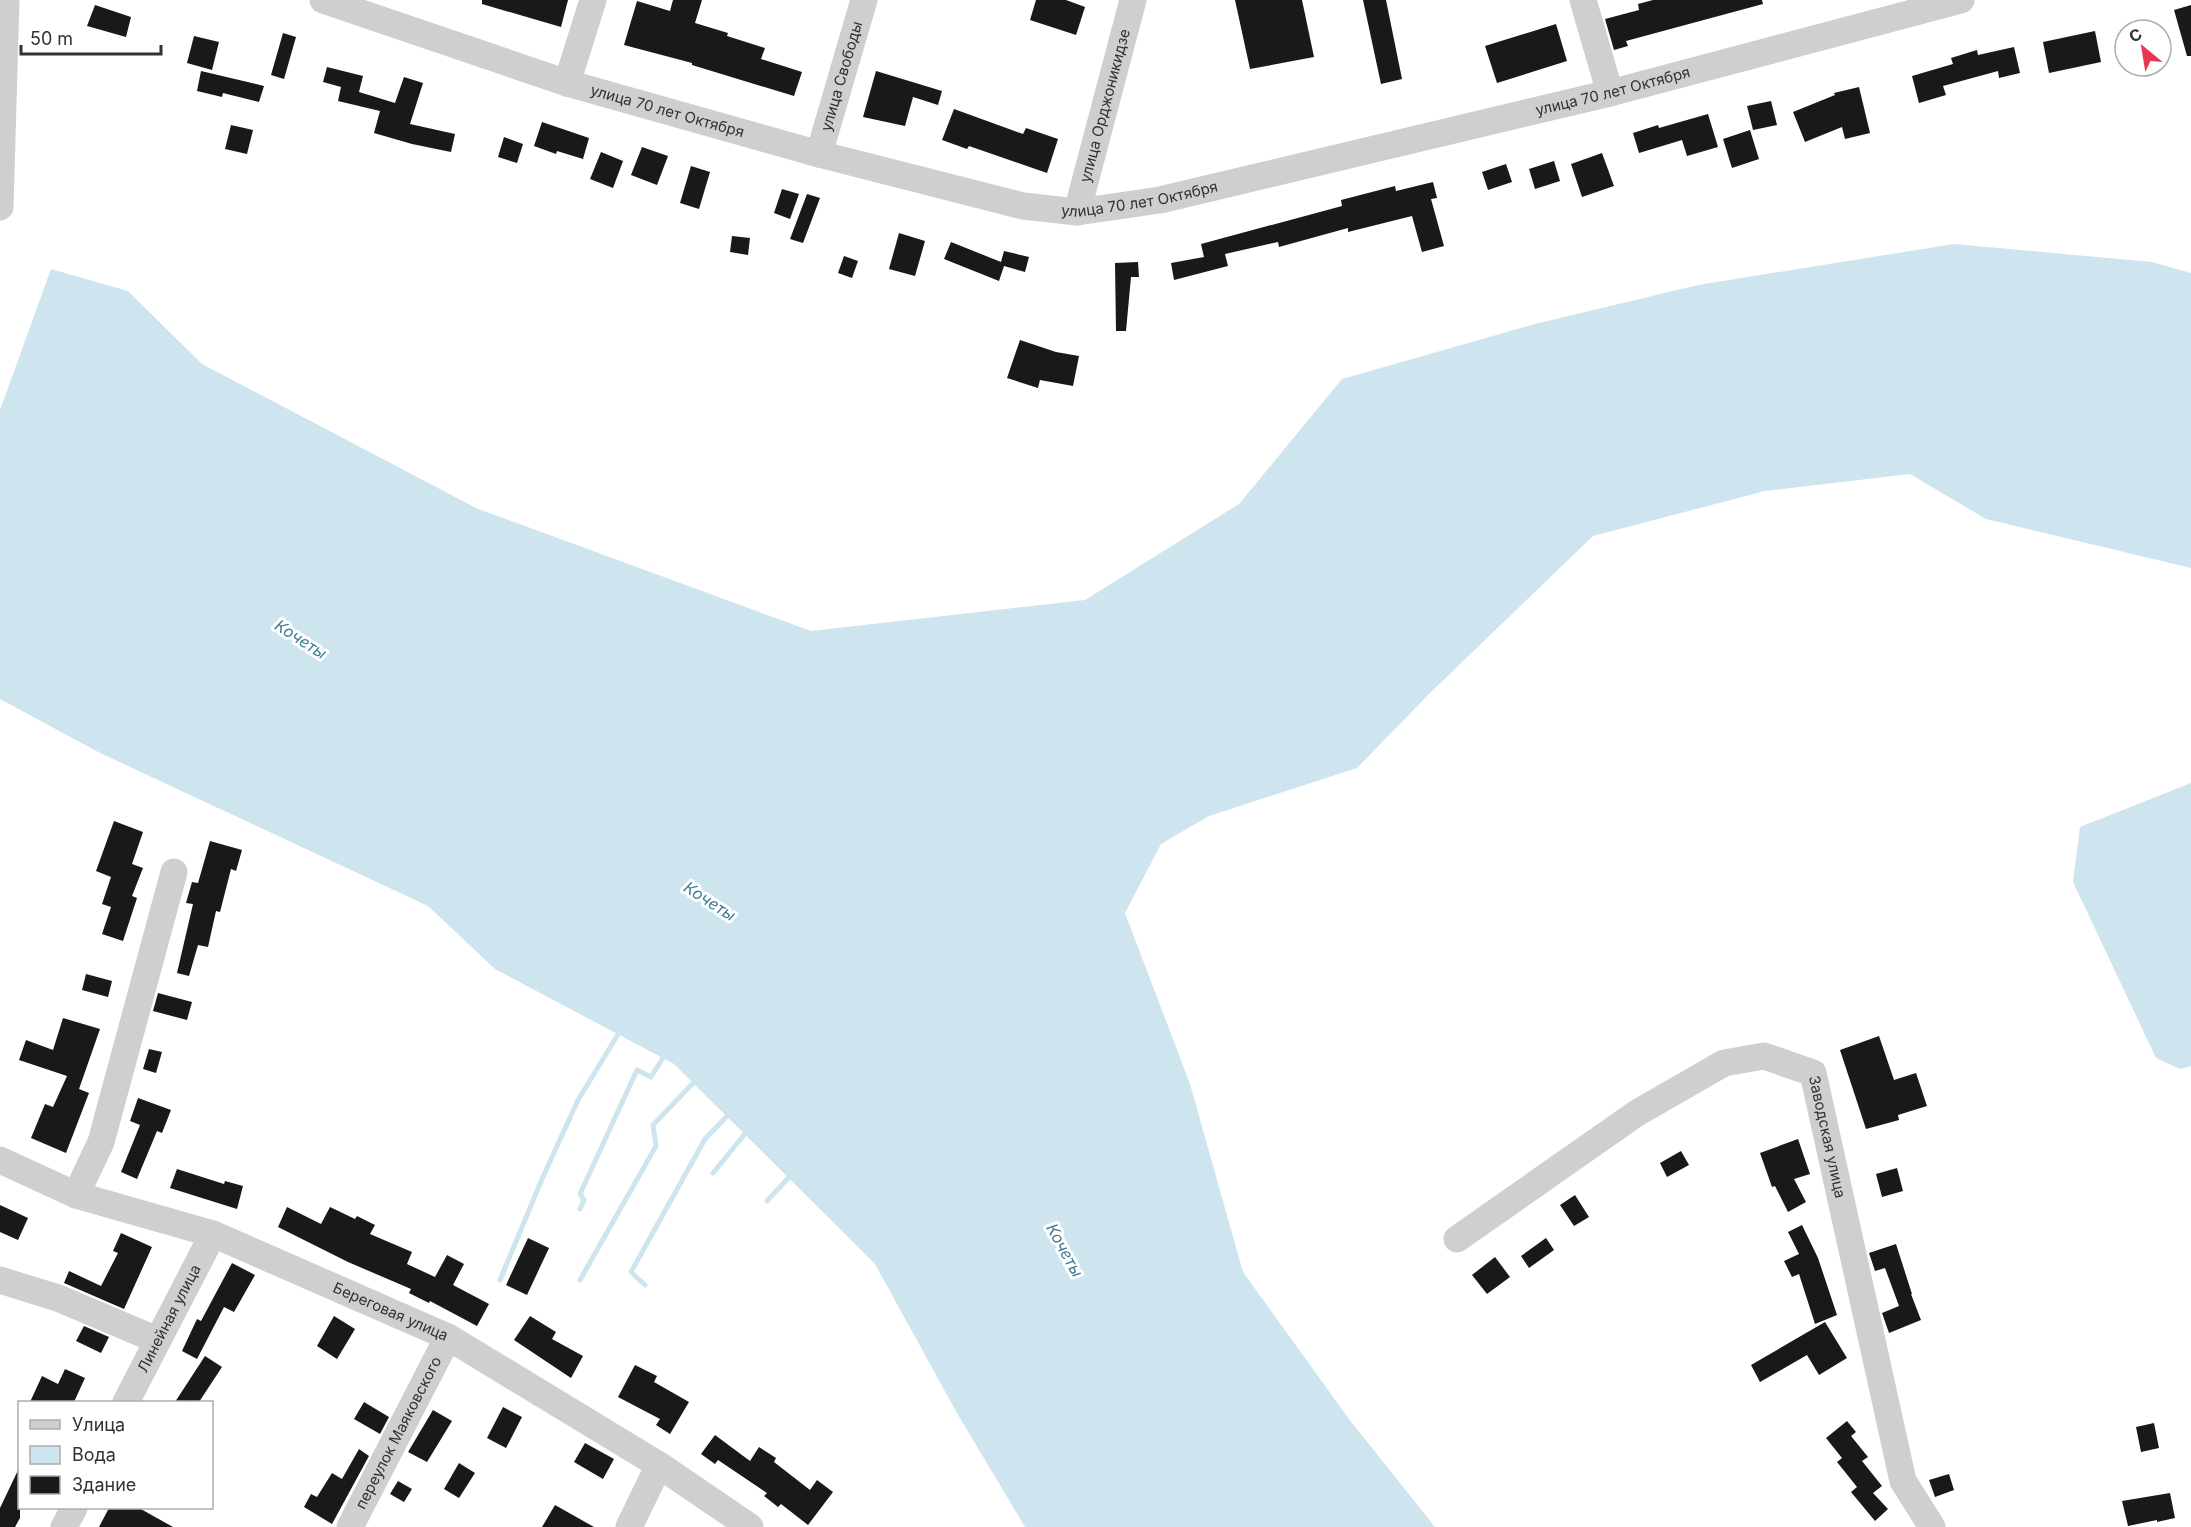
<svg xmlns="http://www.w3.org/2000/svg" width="2191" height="1527" font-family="Inter,sans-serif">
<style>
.water{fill:#cee4ee}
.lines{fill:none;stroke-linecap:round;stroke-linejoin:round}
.stream{stroke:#cee4ee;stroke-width:5}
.building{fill:#191919}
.minor{stroke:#cfcfcf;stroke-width:27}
.labels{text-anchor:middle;stroke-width:6;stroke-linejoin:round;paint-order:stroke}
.street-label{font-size:15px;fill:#323232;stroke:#fff}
.water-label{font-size:16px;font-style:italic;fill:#3e7c97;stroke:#fff}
</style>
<rect width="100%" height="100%" fill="#fff"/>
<g class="water">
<path d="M 1954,244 L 2152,262 L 2191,273 L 2191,568 L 1986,519 L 1910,474 L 1765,491 L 1593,536 L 1430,693 L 1357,768 L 1209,816 L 1161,844 L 1125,913 L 1190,1084 L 1243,1272 L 1349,1419 L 1435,1527 L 1025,1527 L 958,1415 L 875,1264 L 674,1064 L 495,969 L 428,906 L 100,753 L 0,699 L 0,410 L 51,269 L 128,291 L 202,364 L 476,508 L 811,631 L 1085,600 L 1239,504 L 1342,379 L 1535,324 L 1698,285 Z"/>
<path d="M 2191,783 L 2191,1066 L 2180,1069 L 2156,1058 L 2073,882 L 2080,827 Z"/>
</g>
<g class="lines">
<g class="stream">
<path d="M 713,1173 L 748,1130"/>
<path d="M 767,1201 L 792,1174"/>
<path d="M 580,1209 L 584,1200 L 580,1194 L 637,1070 L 651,1077 L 666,1053"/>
<path d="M 500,1280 L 542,1179 L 578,1100 L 622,1028"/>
<path d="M 580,1280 L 656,1146 L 653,1125 L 697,1079"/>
<path d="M 645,1285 L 631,1272 L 705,1139 L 731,1112"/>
</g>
</g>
<g class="building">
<path d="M 482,0 L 568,0 L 561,27 L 482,4 Z"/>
<path d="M 673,0 L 702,0 L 695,23 L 728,33 L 727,36 L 765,48 L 761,59 L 802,72 L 794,96 L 692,65 L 692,63 L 624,45 L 637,1 L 670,11 Z"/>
<path d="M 1036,0 L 1066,0 L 1085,7 L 1076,35 L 1030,20 Z"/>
<path d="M 1235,0 L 1302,0 L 1314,57 L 1250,69 Z"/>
<path d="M 1363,0 L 1386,0 L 1402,79 L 1381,84 Z"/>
<path d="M 1653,0 L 1762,0 L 1763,4 L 1626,41 L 1628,46 L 1614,50 L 1605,19 L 1639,10 L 1638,4 Z"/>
<path d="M 95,5 L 131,17 L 126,37 L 87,26 Z"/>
<path d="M 2191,5 L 2191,56 L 2187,56 L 2174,10 Z"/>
<path d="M 1556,24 L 1567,61 L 1497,83 L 1485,46 Z"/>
<path d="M 2095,31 L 2101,62 L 2049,73 L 2043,42 Z"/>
<path d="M 283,33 L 296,37 L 284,79 L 271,75 Z"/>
<path d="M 194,36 L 219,42 L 212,70 L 187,63 Z"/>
<path d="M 2014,47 L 2020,73 L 1999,78 L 1998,71 L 1943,86 L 1946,95 L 1919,103 L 1912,76 L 1953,64 L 1951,58 L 1977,50 L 1978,55 Z"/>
<path d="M 327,67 L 363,76 L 359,92 L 395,103 L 404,77 L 423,83 L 410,124 L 455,134 L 451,152 L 412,144 L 374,133 L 380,111 L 338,101 L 341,87 L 323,82 Z"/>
<path d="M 201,71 L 264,86 L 259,102 L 223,93 L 222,97 L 197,91 Z"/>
<path d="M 876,71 L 942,91 L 938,105 L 913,97 L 905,126 L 863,117 Z"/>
<path d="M 1859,87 L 1870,133 L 1845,139 L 1842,127 L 1805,142 L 1793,112 L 1835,95 L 1834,93 Z"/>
<path d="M 1771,101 L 1777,125 L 1753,130 L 1747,106 Z"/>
<path d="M 954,109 L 1023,134 L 1026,128 L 1058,139 L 1047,173 L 969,146 L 967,149 L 942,140 Z"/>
<path d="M 1708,114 L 1718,147 L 1687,156 L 1682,140 L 1639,153 L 1633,133 L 1658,125 L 1659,128 Z"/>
<path d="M 542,122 L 589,138 L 583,159 L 557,151 L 556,154 L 534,146 Z"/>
<path d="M 231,125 L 253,130 L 247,154 L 225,149 Z"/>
<path d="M 1750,130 L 1759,159 L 1732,168 L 1723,139 Z"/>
<path d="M 504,137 L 523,144 L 517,163 L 498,157 Z"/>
<path d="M 642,147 L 668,156 L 657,185 L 631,175 Z"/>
<path d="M 601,152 L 623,161 L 613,188 L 590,179 Z"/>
<path d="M 1602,153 L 1614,186 L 1582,197 L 1571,164 Z"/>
<path d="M 1554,161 L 1560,181 L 1535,189 L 1529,169 Z"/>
<path d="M 1506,164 L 1512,182 L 1488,190 L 1482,172 Z"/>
<path d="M 691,166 L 710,172 L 699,209 L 680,203 Z"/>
<path d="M 1433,182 L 1437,198 L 1431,199 L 1444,246 L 1422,252 L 1412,216 L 1348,232 L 1348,228 L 1279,247 L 1278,242 L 1225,254 L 1228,266 L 1174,280 L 1171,263 L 1204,257 L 1201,244 L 1342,206 L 1341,200 L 1395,186 L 1396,191 Z"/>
<path d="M 782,189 L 799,194 L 790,219 L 774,213 Z"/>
<path d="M 807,194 L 820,198 L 803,243 L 790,239 Z"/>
<path d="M 899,233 L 925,241 L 915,276 L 889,269 Z"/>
<path d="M 732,236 L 750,238 L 748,255 L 730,252 Z"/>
<path d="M 951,242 L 1001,262 L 1004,251 L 1029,257 L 1025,272 L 1004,266 L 999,281 L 944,259 Z"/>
<path d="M 844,256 L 858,261 L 852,278 L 838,273 Z"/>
<path d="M 1138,262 L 1139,277 L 1131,277 L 1126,331 L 1116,331 L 1115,263 Z"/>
<path d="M 1020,340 L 1056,352 L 1079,356 L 1073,386 L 1040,380 L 1038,388 L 1007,378 Z"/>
<path d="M 114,821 L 143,832 L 132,864 L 143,868 L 132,896 L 137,898 L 123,941 L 102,934 L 111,907 L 102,904 L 111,877 L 96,871 Z"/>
<path d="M 210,841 L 242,850 L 236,871 L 231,869 L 220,912 L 216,911 L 208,947 L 198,945 L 189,976 L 177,973 L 193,904 L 186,903 L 192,882 L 198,883 Z"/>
<path d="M 86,974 L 112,981 L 108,997 L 82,990 Z"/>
<path d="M 158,993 L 192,1002 L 187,1020 L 153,1011 Z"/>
<path d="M 63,1018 L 100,1029 L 79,1089 L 89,1093 L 66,1153 L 31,1138 L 45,1104 L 53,1107 L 67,1076 L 19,1060 L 26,1040 L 53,1050 Z"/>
<path d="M 1879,1036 L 1894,1080 L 1916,1073 L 1927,1106 L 1898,1115 L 1899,1120 L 1866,1129 L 1840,1050 Z"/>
<path d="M 149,1049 L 162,1052 L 156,1073 L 143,1069 Z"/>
<path d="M 138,1098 L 171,1110 L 162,1133 L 157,1131 L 137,1179 L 121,1172 L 140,1125 L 130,1121 Z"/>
<path d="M 1798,1139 L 1810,1174 L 1794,1179 L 1806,1202 L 1788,1212 L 1775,1186 L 1772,1187 L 1760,1153 Z"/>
<path d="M 1681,1151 L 1689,1165 L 1667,1177 L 1660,1163 Z"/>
<path d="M 1897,1168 L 1903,1191 L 1882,1197 L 1876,1174 Z"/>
<path d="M 177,1169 L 224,1184 L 225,1181 L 243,1186 L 237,1209 L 170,1188 Z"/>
<path d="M 1575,1195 L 1589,1217 L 1574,1226 L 1560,1205 Z"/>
<path d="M 0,1205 L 28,1218 L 18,1240 L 0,1232 Z"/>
<path d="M 287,1207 L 321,1224 L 330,1207 L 355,1219 L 357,1216 L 375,1225 L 370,1234 L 412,1252 L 407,1264 L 435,1277 L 447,1255 L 464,1264 L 453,1285 L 489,1304 L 477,1326 L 430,1301 L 429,1303 L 409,1293 L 411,1289 L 348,1262 L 278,1227 Z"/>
<path d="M 1802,1225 L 1818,1258 L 1837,1315 L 1815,1324 L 1799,1274 L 1792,1277 L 1784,1261 L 1799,1254 L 1788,1232 Z"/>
<path d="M 121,1233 L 152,1247 L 124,1309 L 64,1283 L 69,1271 L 101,1286 L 118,1253 L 113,1251 Z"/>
<path d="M 528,1238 L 549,1248 L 527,1295 L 506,1285 Z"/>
<path d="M 1546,1238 L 1554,1250 L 1529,1268 L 1521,1256 Z"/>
<path d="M 1896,1244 L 1912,1294 L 1911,1294 L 1921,1320 L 1889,1333 L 1882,1313 L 1899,1306 L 1885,1268 L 1875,1271 L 1869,1253 Z"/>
<path d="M 1495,1257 L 1510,1277 L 1487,1294 L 1472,1275 Z"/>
<path d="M 232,1263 L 255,1275 L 234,1312 L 224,1307 L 197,1359 L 182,1351 L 197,1319 L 201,1321 Z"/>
<path d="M 334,1316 L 355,1329 L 337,1359 L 317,1346 Z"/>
<path d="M 530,1316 L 556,1332 L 552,1339 L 583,1356 L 571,1378 L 514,1340 Z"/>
<path d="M 1825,1322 L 1847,1358 L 1819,1375 L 1807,1355 L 1760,1382 L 1751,1365 Z"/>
<path d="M 84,1326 L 109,1337 L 101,1353 L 76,1341 Z"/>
<path d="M 205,1356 L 222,1367 L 199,1402 L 175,1402 Z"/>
<path d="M 635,1365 L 657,1376 L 654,1382 L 689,1402 L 670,1434 L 656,1425 L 660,1419 L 618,1397 Z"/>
<path d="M 65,1369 L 85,1378 L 74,1402 L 30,1402 L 42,1376 L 58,1384 Z"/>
<path d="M 364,1402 L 389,1417 L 380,1434 L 354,1419 Z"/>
<path d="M 503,1407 L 522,1417 L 506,1448 L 487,1438 Z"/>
<path d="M 433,1410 L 452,1421 L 427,1462 L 408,1452 Z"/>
<path d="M 1847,1421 L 1856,1432 L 1851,1436 L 1868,1457 L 1862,1461 L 1882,1486 L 1873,1493 L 1888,1509 L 1875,1521 L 1851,1492 L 1857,1487 L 1837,1462 L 1842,1458 L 1826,1438 Z"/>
<path d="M 2154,1423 L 2159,1448 L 2141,1452 L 2136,1427 Z"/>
<path d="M 715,1435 L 750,1461 L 759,1447 L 776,1458 L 774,1462 L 810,1490 L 817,1480 L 833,1492 L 808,1525 L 781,1504 L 778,1507 L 764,1496 L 767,1493 L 718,1460 L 715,1464 L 701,1454 Z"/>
<path d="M 585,1443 L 614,1459 L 603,1479 L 574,1462 Z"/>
<path d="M 359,1449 L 369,1456 L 332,1524 L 304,1507 L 311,1494 L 317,1497 L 332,1473 L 342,1479 Z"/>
<path d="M 459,1463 L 475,1473 L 459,1498 L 444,1489 Z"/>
<path d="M 20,1466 L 20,1518 L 15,1527 L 0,1527 L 0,1508 Z"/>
<path d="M 1949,1474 L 1954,1490 L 1935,1497 L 1929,1480 Z"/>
<path d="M 398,1481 L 412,1489 L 404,1502 L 390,1494 Z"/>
<path d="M 2170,1493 L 2175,1518 L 2157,1522 L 2157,1520 L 2128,1526 L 2122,1501 Z"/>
<path d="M 555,1505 L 594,1527 L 542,1527 Z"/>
<path d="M 109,1508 L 139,1508 L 173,1527 L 99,1527 Z"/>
</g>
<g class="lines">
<g class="minor">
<path id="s1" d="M 323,0 L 567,83 L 819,154 L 1023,206 L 1077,212 L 1160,200 L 1610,93 L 1961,0"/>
<path d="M 1583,0 L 1610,93"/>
<path d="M 567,83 L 593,0"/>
<path id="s2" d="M 819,154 L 864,0"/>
<path d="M 0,207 L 6,0"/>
<path id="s3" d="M 1077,212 L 1133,0"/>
<path id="s4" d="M 0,1160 L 76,1195 L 213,1234 L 448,1337 L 659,1465 L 750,1527"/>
<path d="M 76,1195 L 101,1142 L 174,872"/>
<path id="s5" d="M 1457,1239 L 1637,1113 L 1724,1063 L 1764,1056 L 1813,1073 L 1903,1481 L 1932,1527"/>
<path d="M 0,1280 L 58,1298 L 157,1340"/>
<path id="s6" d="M 126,1402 L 213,1234"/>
<path d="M 64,1527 L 74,1508"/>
<path id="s7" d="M 350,1527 L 448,1337"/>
<path d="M 629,1527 L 659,1465"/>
</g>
</g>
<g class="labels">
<g class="street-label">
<text dy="5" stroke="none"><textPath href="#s2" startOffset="81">улица Свободы</textPath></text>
<text dy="5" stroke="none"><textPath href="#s1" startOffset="1334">улица 70 лет Октября</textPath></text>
<text dy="5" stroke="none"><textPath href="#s3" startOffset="110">улица Орджоникидзе</textPath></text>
<text dy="5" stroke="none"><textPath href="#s1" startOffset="362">улица 70 лет Октября</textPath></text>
<text dy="5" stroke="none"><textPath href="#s1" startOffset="848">улица 70 лет Октября</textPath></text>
<text dy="5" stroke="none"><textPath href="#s5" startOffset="478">Заводская улица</textPath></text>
<text dy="5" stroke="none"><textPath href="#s4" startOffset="420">Береговая улица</textPath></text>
<text dy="5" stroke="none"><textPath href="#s6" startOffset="94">Линейная улица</textPath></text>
<text dy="5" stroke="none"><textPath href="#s7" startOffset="106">переулок Маяковского</textPath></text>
</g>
<g class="water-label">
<text transform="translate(301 639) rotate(33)" y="6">Кочеты</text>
<text transform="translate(710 901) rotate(33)" y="6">Кочеты</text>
<text transform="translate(1065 1250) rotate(61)" y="6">Кочеты</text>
</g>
</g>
<rect x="18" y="1401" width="195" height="108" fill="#ffffff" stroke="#adadad" stroke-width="1.5"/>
<rect x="30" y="1420" width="30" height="9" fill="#cfcfcf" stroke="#adadad" stroke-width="1.5"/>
<text x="72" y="1431" font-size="18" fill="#323232">Улица</text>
<rect x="30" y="1446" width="30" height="18" fill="#cee4ee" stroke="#adadad" stroke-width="1.5"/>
<text x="72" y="1461" font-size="18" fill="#323232">Вода</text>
<rect x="30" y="1476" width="30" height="18" fill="#191919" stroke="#adadad" stroke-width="1.5"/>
<text x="72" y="1491" font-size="18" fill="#323232">Здание</text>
<g transform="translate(2143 48) rotate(330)"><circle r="28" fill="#ffffff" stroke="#adadad" stroke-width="1.5"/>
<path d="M0-4.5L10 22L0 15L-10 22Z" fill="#e83652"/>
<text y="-9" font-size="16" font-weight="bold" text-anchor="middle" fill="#323232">С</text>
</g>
<path d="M21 45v9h140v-9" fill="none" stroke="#323232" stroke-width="3"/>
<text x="30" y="45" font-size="18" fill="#323232" stroke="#ffffff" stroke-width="4.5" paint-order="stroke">50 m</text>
</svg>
